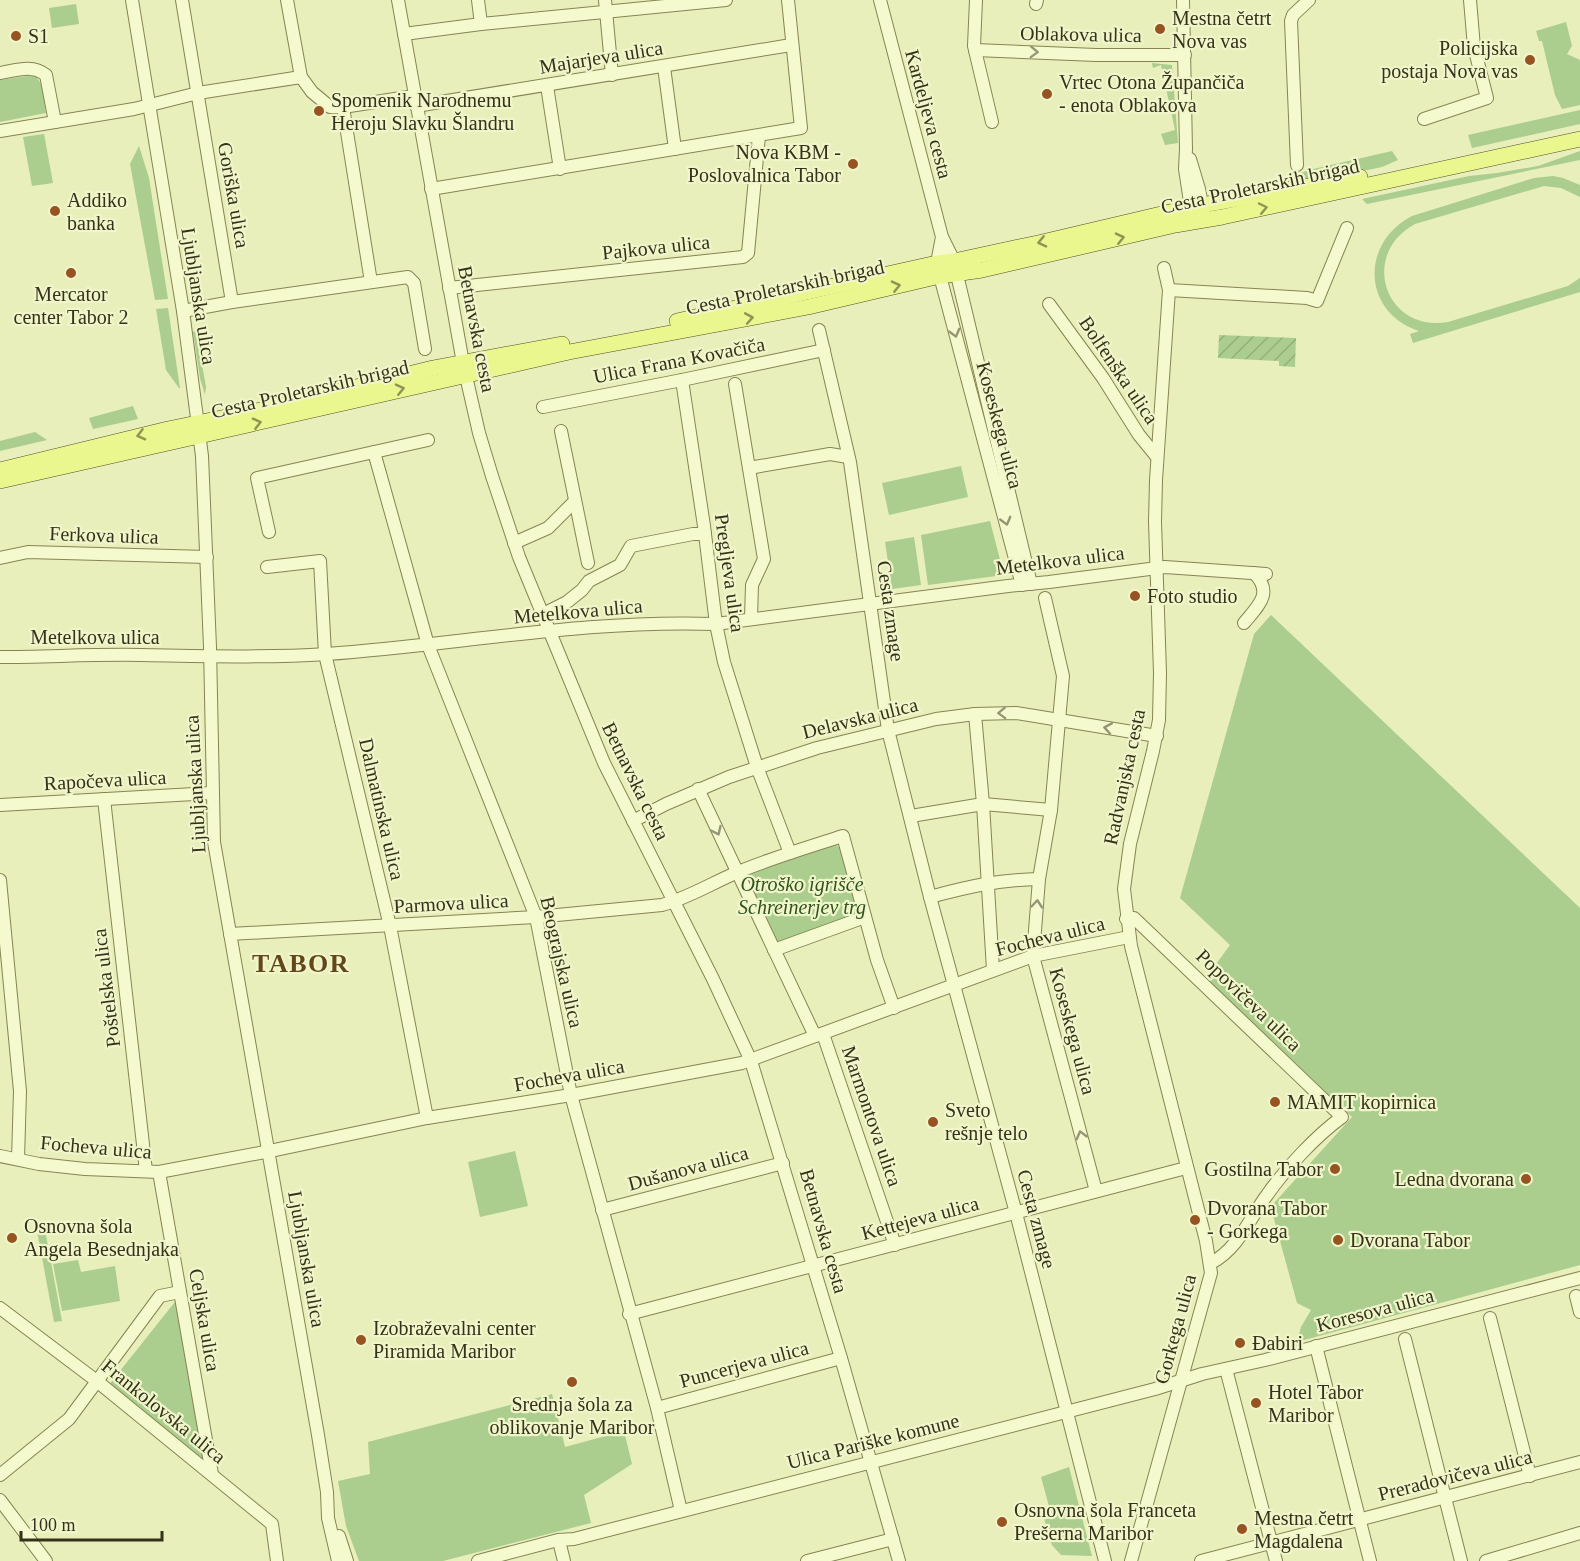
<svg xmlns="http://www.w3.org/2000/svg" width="1580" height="1561" font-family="'Times New Roman',serif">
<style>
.green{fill:#abcd8e}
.garden{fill:url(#garden-furrows)}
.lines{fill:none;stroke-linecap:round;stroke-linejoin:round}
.minor-casing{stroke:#868454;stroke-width:14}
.major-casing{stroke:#534e29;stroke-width:16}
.minor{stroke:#f4facd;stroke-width:12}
.major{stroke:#eaf68e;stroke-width:15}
.oneway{stroke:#949674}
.oneway2{stroke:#8f9454}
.poi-dot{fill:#975322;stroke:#f0f6ca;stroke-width:2}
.labels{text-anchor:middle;stroke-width:4.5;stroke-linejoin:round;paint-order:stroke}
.poi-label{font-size:20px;fill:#34321a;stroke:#f0f6ca;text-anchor:start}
.street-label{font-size:20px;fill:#34321a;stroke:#f0f6ca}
.park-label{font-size:20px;font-style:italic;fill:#30521f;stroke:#f0f6ca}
.district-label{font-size:26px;font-weight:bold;letter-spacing:1.5px;fill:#634718;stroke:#f0f6ca}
</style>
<defs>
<pattern id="garden-furrows" width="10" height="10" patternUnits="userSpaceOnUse" patternTransform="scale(1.5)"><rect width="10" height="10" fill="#abcd8e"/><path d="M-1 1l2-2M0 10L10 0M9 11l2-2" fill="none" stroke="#94b07a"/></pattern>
</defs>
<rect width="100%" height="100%" fill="#e8efba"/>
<g class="green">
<path d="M 76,4 L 79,24 L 52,28 L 49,8 Z"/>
<path d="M 1566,22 L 1572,46 L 1567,54 L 1580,60 L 1580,105 L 1562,109 L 1555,95 L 1542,41 L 1539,41 L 1536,31 Z"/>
<path d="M 1152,63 L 1172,65 L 1178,143 L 1165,145 L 1161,134 L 1175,130 L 1161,65 L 1153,68 Z"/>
<path d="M 34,75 C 45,83 44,101 46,113 L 0,122 L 0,80 Z"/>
<path d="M 1580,110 L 1580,124 L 1472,148 L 1468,135 Z"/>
<path d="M 44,134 L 53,183 L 32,186 L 23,137 Z"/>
<path d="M 139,146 L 149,178 L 168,299 L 155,300 L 130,164 Z"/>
<path d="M 1392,151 L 1398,160 L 1382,167 L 1338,176 L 1222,194 L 1280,181 L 1309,170 Z"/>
<path d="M 1580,151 L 1580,160 L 1367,204 L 1362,199 L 1469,176 L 1497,173 L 1538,166 Z"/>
<path d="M 1553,176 L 1563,178 L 1580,185 L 1580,197 L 1561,188 L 1544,186 L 1415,224 C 1359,254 1385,333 1448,322 L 1568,286 L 1580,278 L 1580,292 L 1413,343 L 1410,334 L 1419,331 C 1362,312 1360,243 1412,216 L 1534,178 Z"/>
<path d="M 168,308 L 180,388 L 179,388 L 166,370 L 156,309 Z"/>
<path d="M 196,331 L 206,387 L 205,395 L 200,378 L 193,332 Z"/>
<path d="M 133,406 L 138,419 L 93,429 L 89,418 Z"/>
<path d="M 35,432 L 47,440 L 0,451 L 0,441 Z"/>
<path d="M 961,466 L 968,497 L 889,515 L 882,483 Z"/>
<path d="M 990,521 L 1004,575 L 928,585 L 921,535 Z"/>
<path d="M 914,537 L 921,585 L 892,589 L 885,542 Z"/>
<path d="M 1271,615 L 1580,908 L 1580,1265 L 1297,1342 L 1301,1327 L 1311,1310 L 1297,1303 L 1274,1219 L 1272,1213 L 1274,1203 L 1352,1117 L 1206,978 L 1230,945 L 1180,898 L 1254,634 Z"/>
<path d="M 834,843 L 841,849 L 858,913 L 780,943 L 777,941 L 748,880 L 749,875 Z"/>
<path d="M 515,1151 L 528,1206 L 480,1217 L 468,1162 Z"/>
<path d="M 45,1230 L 62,1321 L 54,1322 L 37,1231 Z"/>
<path d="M 78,1260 L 81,1272 L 115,1266 L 120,1301 L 62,1311 L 53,1264 Z"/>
<path d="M 178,1298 L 205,1462 L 108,1386 Z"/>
<path d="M 552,1394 L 565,1447 L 624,1431 L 632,1464 L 584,1495 L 591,1523 L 443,1561 L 359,1561 L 346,1526 L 338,1481 L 370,1474 L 368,1442 Z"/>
<path d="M 1069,1467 L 1092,1556 L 1061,1555 L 1052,1545 L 1042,1512 L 1050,1510 L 1041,1477 Z"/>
</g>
<path class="garden" d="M 1219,335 L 1296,338 L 1295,367 L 1279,366 L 1279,361 L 1218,358 Z"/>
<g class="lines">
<g class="minor-casing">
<g id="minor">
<path d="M 132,0 L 183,311 L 202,456 L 210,647 L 214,842 L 318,1435 L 327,1492 L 328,1518 L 338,1561"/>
<path d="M 182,0 L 232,302 L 408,277 L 414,283 L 425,349"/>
<path d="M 287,0 L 301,77 L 312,92 L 330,107 L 343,107 L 371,282"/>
<path d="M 398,0 L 463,363 L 479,433 L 492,476 L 519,557 L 604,763 L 713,979 L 751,1061 L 841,1358 L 899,1561"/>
<path d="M 478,0 L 481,24"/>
<path d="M 605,0 L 612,75"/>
<path d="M 880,0 L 942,237 L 954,261 L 957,275 L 1031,584"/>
<path d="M 976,0 L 974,46 L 992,122"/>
<path d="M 1183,0 L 1186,149 L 1185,169 L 1192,215"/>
<path d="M 1036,4 L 1037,0"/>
<path d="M 404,34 L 481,24 L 726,0"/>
<path d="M 975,50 L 1096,55 L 1185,55"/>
<path d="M 664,67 L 675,149"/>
<path d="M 0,73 C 17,70 32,64 46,75 L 55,122"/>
<path d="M 547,86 L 560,169"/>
<path d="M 416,106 L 791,45"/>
<path d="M 343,107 L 414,96"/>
<path d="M 1424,119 L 1487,98 L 1474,47 L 1470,0"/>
<path d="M 0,131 L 134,109 L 198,93 L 301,77"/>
<path d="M 1190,159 L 1199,189 L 1205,219"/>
<path d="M 1297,165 L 1291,21 L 1293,15 L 1309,0"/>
<path d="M 431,189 L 801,128 L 788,0"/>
<path d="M 942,237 L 937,263 L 940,276 L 1022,585"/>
<path d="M 449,288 L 743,257 L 748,253 L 759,136"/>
<path d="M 1169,290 L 1307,298 L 1317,301 L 1347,228"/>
<path d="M 1049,304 L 1103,378 L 1139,435 L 1157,457"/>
<path d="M 183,311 L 232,302"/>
<path d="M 819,330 L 850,462 L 888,730 L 930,897 L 1016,1213 L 1105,1561"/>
<path d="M 682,380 L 704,526 L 716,624 L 724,662 L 757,767 L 790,853"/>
<path d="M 735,384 L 764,559 L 752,585 L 751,619"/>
<path d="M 543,407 L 682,380 L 824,350"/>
<path d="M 561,431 L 588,563"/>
<path d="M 374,452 L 428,645 L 536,917 L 571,1095 L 657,1408 L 681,1511"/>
<path d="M 749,468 L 830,454 L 848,457"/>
<path d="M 269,532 L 257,478 L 428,440"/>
<path d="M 514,543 L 548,528 L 575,501"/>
<path d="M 0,558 L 28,552 L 207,557"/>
<path d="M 267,567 L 320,561 L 325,654 L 390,926 L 427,1118"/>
<path d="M 1045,598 L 1063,676 L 1051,810 L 1039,879 L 1033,956 L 1096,1191"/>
<path d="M 543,614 L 567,602 L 582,590 L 589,581 L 620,565 L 631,546 L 693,534 L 705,534"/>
<path d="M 1244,623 C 1258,606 1274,593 1254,573"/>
<path d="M 0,657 C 47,657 94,654 141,655 C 203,656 265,658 327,654 C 456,645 586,619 716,624 L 1008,586 L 1049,582 L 1165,567 L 1266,574"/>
<path d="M 975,714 L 983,804 L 993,970"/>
<path d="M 698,789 L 815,1036"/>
<path d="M 104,799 L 146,1171"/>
<path d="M 0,805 L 212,793"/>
<path d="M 911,816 L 983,804 L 1051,810"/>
<path d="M 633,821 L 666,804 L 729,777 L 817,748 L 936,719 L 975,714 L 1016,713 L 1157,736"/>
<path d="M 0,880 L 20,1091 L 18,1159"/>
<path d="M 930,897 C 970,886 998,880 1039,879"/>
<path d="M 1126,919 L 1134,918 L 1342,1117 C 1316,1136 1286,1168 1267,1195 C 1250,1218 1238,1249 1211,1263"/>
<path d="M 230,934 L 536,917 L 662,905 C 688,898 712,883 738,872 C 772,858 808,847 843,836 L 877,960 L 894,1008"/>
<path d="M 774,950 L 865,917"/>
<path d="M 823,1034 L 895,1245"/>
<path d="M 0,1156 L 39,1164 L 85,1169 L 159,1172 L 270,1151 L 427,1118 L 571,1095 L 742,1063 L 1033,956 L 1129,937"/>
<path d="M 159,1172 L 212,1474"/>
<path d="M 602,1210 L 783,1163"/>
<path d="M 1576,1296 L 1580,1312"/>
<path d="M 0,1308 L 98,1382 L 272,1524 L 277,1561"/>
<path d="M 629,1314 L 1186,1168"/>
<path d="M 1490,1318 L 1530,1476"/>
<path d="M 1405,1339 L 1461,1561"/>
<path d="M 1316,1346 L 1326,1386"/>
<path d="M 1226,1369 L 1276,1561"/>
<path d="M 1329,1399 L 1370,1561"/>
<path d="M 657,1408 L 841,1358"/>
<path d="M 0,1475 L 69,1419 L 160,1296 L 180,1292"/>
<path d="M 0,1500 L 46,1561"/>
<path d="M 339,1536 L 347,1561"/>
<path d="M 560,1545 L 564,1561"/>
<path d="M 478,1561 L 558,1540 L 574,1539 L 1155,1389 L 1202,1374 L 1265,1360 L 1580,1278"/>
<path d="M 807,1561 L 893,1539"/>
<path d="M 1131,1561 L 1211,1273 L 1206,1241 L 1131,946 L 1124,889 L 1130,844 L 1153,751 L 1159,720 L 1160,673 L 1155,522 L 1156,480 L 1169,290 L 1164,268"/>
<path d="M 1201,1561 L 1580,1462"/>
<path d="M 1486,1561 L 1580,1533"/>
</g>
</g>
<g class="major-casing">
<g id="major">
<path d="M 677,321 L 937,263 L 954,261 L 1038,243 L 1191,207 L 1360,177"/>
<path d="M 0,470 L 168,429 L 275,407 L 433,368 L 562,344"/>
<path d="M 0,481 L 569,352 L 808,307 L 940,276 L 982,270 L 1175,225 L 1222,217 L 1580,139"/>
</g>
</g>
<use href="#minor" class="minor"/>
<use href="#major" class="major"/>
</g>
<defs><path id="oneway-chevron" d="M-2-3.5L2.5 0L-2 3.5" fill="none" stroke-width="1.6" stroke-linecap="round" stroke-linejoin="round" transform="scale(1.5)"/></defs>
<g class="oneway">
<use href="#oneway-chevron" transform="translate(1034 52) rotate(2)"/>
<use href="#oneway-chevron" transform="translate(955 333) rotate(75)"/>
<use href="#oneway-chevron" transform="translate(1006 521) rotate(75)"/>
<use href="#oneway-chevron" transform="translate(1002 713) rotate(178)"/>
<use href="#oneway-chevron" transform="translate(1108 728) rotate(-170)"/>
<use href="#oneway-chevron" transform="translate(717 831) rotate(65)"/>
<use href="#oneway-chevron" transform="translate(1037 904) rotate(-85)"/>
<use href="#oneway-chevron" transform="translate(1081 1135) rotate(-105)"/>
</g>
<g class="oneway2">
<use href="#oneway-chevron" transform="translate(1263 208) rotate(-12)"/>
<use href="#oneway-chevron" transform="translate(1120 238) rotate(-13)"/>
<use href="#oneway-chevron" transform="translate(1042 242) rotate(167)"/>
<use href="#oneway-chevron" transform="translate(896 286) rotate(-13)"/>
<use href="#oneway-chevron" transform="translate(749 318) rotate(-10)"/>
<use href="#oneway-chevron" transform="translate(400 389) rotate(-13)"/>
<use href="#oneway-chevron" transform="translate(257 423) rotate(-14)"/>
<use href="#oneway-chevron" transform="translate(141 435) rotate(166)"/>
</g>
<g class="poi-dot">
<circle cx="1160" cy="29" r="6"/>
<circle cx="16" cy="36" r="6"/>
<circle cx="1530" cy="60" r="6"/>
<circle cx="1047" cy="94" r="6"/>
<circle cx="319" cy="111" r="6"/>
<circle cx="853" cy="164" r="6"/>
<circle cx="55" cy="211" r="6"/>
<circle cx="71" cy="273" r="6"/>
<circle cx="1135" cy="596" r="6"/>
<circle cx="1275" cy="1102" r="6"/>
<circle cx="933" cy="1122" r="6"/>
<circle cx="1335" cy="1169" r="6"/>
<circle cx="1526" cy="1179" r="6"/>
<circle cx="1195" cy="1220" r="6"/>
<circle cx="12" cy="1238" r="6"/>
<circle cx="1338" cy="1240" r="6"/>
<circle cx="361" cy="1340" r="6"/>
<circle cx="1240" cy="1343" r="6"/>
<circle cx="572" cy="1382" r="6"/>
<circle cx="1256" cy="1403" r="6"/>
<circle cx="1002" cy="1522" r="6"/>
<circle cx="1242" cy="1529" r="6"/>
</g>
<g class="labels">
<g class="poi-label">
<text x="1172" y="25">Mestna četrt<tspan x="1172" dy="23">Nova vas</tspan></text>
<text x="28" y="43">S1</text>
<text x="1518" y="55" text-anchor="end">Policijska<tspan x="1518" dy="23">postaja Nova vas</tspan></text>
<text x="1059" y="89">Vrtec Otona Župančiča<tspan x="1059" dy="23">- enota Oblakova</tspan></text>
<text x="331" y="107">Spomenik Narodnemu<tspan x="331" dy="23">Heroju Slavku Šlandru</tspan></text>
<text x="841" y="159" text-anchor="end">Nova KBM -<tspan x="841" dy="23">Poslovalnica Tabor</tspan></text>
<text x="67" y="207">Addiko<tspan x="67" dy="23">banka</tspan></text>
<text x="71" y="301" text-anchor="middle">Mercator<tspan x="71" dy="23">center Tabor 2</tspan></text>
<text x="1147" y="603">Foto studio</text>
<text x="1287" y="1109">MAMIT kopirnica</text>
<text x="945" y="1117">Sveto<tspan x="945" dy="23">rešnje telo</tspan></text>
<text x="1323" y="1176" text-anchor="end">Gostilna Tabor</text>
<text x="1514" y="1186" text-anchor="end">Ledna dvorana</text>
<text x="1207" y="1215">Dvorana Tabor<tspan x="1207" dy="23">- Gorkega</tspan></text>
<text x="24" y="1233">Osnovna šola<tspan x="24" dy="23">Angela Besednjaka</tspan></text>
<text x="1350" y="1247">Dvorana Tabor</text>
<text x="373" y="1335">Izobraževalni center<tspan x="373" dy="23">Piramida Maribor</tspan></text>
<text x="1252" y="1350">Đabiri</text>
<text x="1268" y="1399">Hotel Tabor<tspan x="1268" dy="23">Maribor</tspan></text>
<text x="572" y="1411" text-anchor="middle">Srednja šola za<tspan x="572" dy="23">oblikovanje Maribor</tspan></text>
<text x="1014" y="1517">Osnovna šola Franceta<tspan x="1014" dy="23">Prešerna Maribor</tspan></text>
<text x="1254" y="1525">Mestna četrt<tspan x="1254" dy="23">Magdalena</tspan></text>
</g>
<g class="street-label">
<text transform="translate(1081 34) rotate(1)" y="7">Oblakova ulica</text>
<text transform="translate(601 57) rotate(-9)" y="7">Majarjeva ulica</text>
<text transform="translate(929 114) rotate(75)" y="7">Kardeljeva cesta</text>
<text transform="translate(1260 186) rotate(-12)" y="7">Cesta Proletarskih brigad</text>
<text transform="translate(234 195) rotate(80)" y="7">Goriška ulica</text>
<text transform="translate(656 247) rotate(-6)" y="7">Pajkova ulica</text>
<text transform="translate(785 287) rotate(-12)" y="7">Cesta Proletarskih brigad</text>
<text transform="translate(199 296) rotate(81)" y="7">Ljubljanska ulica</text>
<text transform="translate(477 329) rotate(79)" y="7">Betnavska cesta</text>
<text transform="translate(679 360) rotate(-11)" y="7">Ulica Frana Kovačiča</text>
<text transform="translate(1119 370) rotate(56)" y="7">Bolfenška ulica</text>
<text transform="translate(310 389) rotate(-13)" y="7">Cesta Proletarskih brigad</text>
<text transform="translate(1000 425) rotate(75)" y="7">Koseskega ulica</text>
<text transform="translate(104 535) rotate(2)" y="7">Ferkova ulica</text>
<text transform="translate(1060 560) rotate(-7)" y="7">Metelkova ulica</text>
<text transform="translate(730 573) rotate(82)" y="7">Pregljeva ulica</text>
<text transform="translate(578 611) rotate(-5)" y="7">Metelkova ulica</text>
<text transform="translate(891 611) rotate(82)" y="7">Cesta zmage</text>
<text x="95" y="644">Metelkova ulica</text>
<text transform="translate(860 718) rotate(-14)" y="7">Delavska ulica</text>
<text transform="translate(1124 777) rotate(-78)" y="7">Radvanjska cesta</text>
<text transform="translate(105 780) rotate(-3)" y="7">Rapočeva ulica</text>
<text transform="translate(636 781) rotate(64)" y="7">Betnavska cesta</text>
<text transform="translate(195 784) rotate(-93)" y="7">Ljubljanska ulica</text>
<text transform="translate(382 809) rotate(77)" y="7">Dalmatinska ulica</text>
<text transform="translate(451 903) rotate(-3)" y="7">Parmova ulica</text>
<text transform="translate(1050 936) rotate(-14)" y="7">Focheva ulica</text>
<text transform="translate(562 962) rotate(77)" y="7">Beograjska ulica</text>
<text transform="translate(106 988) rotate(-97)" y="7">Poštelska ulica</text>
<text transform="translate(1249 1000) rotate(44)" y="7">Popovičeva ulica</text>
<text transform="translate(1073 1031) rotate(75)" y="7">Koseskega ulica</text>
<text transform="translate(569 1075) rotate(-10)" y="7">Focheva ulica</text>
<text transform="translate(872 1116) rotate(71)" y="7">Marmontova ulica</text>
<text transform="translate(96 1147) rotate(5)" y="7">Focheva ulica</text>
<text transform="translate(688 1168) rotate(-15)" y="7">Dušanova ulica</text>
<text transform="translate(920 1218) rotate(-15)" y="7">Kettejeva ulica</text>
<text transform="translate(1037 1219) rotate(75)" y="7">Cesta zmage</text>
<text transform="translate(824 1231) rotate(74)" y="7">Betnavska cesta</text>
<text transform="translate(307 1259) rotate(80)" y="7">Ljubljanska ulica</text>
<text transform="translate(1375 1310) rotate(-15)" y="7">Koresova ulica</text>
<text transform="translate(205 1320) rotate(80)" y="7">Celjska ulica</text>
<text transform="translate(1175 1329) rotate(-75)" y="7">Gorkega ulica</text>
<text transform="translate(744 1364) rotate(-15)" y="7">Puncerjeva ulica</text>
<text transform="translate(164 1411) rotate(39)" y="7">Frankolovska ulica</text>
<text transform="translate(873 1441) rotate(-14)" y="7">Ulica Pariške komune</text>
<text transform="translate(1455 1475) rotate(-14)" y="7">Preradovičeva ulica</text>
</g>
<g class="park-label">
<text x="802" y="891">Otroško igrišče<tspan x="802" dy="23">Schreinerjev trg</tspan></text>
</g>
<g class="district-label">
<text x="301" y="972">TABOR</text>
</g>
</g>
<path d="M21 1531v9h141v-9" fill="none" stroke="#34321a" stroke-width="3"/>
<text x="30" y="1531" font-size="18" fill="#34321a" stroke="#f0f6ca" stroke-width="4.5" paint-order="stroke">100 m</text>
</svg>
